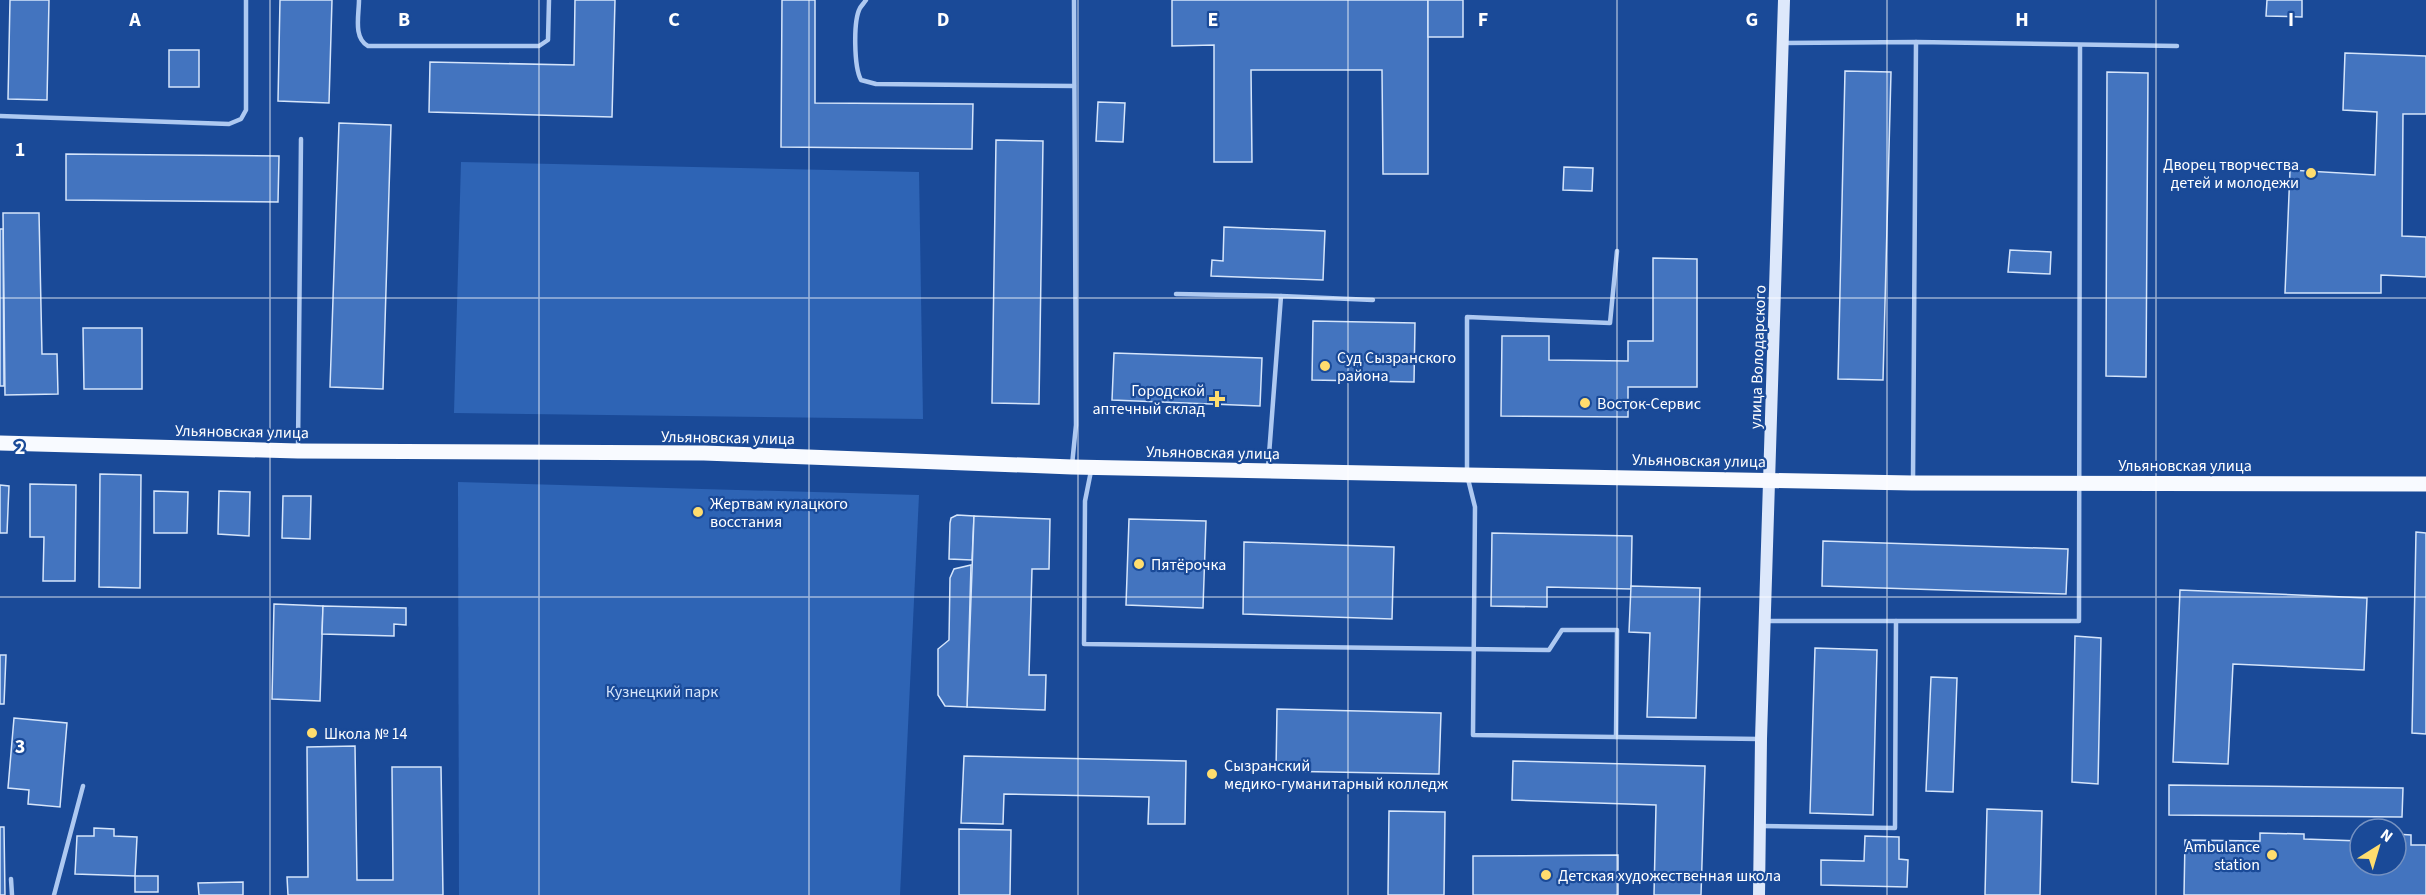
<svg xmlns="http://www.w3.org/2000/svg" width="2426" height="895" font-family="'Source Sans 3',sans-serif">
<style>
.green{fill:#2e64b5}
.building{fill:#4374bf;stroke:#d5e5fb;stroke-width:1.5}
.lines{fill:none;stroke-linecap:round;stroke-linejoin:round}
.service{stroke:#aec9f1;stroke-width:4.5}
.secondary{stroke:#dde8fb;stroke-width:12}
.primary{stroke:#f8faff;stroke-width:15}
.grid{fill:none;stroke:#fff;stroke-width:1.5;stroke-opacity:0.55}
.poi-dot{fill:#ffdd6e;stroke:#1a4a98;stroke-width:2}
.labels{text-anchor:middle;stroke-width:4.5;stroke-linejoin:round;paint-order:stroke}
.poi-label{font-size:16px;fill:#fff;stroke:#1a4a98;text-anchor:start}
.street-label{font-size:16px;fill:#fff;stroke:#1a4a98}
.park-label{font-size:16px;fill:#d5e5fb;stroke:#1a4a98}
.grid-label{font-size:20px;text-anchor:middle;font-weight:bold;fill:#fff;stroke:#1a4a98;stroke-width:4.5;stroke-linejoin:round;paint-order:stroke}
</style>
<rect width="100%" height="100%" fill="#1a4a98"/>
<g class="green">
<path d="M 461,162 L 919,172 L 923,419 L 454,413 Z"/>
<path d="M 458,482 L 919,495 L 900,895 L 459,895 Z"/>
</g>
<g class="building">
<path d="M 10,0 L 49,0 L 47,100 L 8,99 Z"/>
<path d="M 280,0 L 332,0 L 329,103 L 278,101 Z"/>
<path d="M 575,0 L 615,0 L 612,117 L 429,112 L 430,62 L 574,65 Z"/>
<path d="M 782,0 L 815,0 L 815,103 L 973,104 L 972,149 L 781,147 Z"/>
<path d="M 1172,0 L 1428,0 L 1428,174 L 1383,174 L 1382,70 L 1251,70 L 1252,162 L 1214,162 L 1214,45 L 1172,46 Z"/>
<rect x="1428" y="0" width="35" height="37"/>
<path d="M 2267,0 L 2302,0 L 2302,17 L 2266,16 Z"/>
<rect x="169" y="50" width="30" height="37"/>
<path d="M 2345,53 L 2426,56 L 2426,114 L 2403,114 L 2402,236 L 2426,237 L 2426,277 L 2381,275 L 2381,293 L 2285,293 L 2290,170 L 2375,175 L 2377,112 L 2343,110 Z"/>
<path d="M 1845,71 L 1891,72 L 1883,380 L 1838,379 Z"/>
<path d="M 2107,72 L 2148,73 L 2146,377 L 2106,376 Z"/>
<path d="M 1098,102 L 1125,103 L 1123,142 L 1096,141 Z"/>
<path d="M 339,123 L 391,125 L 383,389 L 330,387 Z"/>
<path d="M 996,140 L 1043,141 L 1039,404 L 992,403 Z"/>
<path d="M 66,154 L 279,156 L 278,202 L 66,200 Z"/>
<path d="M 1564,167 L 1593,168 L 1592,191 L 1563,190 Z"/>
<path d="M 3,213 L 39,213 L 42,354 L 57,354 L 58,394 L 5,395 Z"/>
<path d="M 1224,227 L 1325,231 L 1323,280 L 1211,276 L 1212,260 L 1223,261 Z"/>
<path d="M 0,229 L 3,229 L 4,386 L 0,386 Z"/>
<path d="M 2010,250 L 2051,252 L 2050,274 L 2008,272 Z"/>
<path d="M 1653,258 L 1697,259 L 1697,387 L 1628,387 L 1628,417 L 1501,416 L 1502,336 L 1549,336 L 1549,360 L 1628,361 L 1628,341 L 1653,341 Z"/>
<path d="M 1313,321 L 1415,323 L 1414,382 L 1312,380 Z"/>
<path d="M 83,328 L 142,328 L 142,389 L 84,389 Z"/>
<path d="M 1114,353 L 1262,358 L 1260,406 L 1112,400 Z"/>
<path d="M 100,474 L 141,475 L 140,588 L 99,587 Z"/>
<path d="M 30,484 L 76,485 L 75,581 L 43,581 L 44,537 L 30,537 Z"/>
<path d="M 0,485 L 9,486 L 7,533 L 0,533 Z"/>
<path d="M 154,491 L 188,492 L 187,533 L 154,533 Z"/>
<path d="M 219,491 L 250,492 L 249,536 L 218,534 Z"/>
<path d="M 283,496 L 311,496 L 310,539 L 282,538 Z"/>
<path d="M 957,515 L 974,516 L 972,560 L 949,559 L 950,523 L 951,518 Z"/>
<path d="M 974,516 L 1050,519 L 1049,569 L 1032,569 L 1029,675 L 1046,675 L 1045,710 L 967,707 Z"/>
<path d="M 1129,519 L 1206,521 L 1203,608 L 1126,605 Z"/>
<path d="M 2416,532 L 2426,533 L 2426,734 L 2412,733 Z"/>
<path d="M 1492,533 L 1632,536 L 1631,589 L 1547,587 L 1547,607 L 1491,606 Z"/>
<path d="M 1823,541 L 2068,549 L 2066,594 L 1822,586 Z"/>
<path d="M 1244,542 L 1394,547 L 1392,619 L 1243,614 Z"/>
<path d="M 971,565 L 967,707 L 945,706 L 938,695 L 938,649 L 949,640 L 950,578 L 954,569 Z"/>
<path d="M 1631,586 L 1700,588 L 1696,718 L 1647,717 L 1650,633 L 1629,632 Z"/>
<path d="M 2180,590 L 2367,598 L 2364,670 L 2233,664 L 2228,764 L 2173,762 Z"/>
<path d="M 274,604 L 323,606 L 320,701 L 272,699 Z"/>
<path d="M 323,606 L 406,608 L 406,625 L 394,624 L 394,636 L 322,634 Z"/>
<path d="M 2075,636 L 2101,638 L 2098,784 L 2072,782 Z"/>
<path d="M 1815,648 L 1877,650 L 1873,815 L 1810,813 Z"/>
<path d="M 0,655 L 6,655 L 4,704 L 0,704 Z"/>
<path d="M 1931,677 L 1957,678 L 1953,792 L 1926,791 Z"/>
<path d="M 1277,709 L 1441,713 L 1439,774 L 1276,771 Z"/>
<path d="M 14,718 L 67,723 L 60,807 L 28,804 L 29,790 L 8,788 Z"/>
<path d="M 355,746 L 357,880 L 393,880 L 392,767 L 441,767 L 443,895 L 288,895 L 287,877 L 308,877 L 307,747 Z"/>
<path d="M 964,756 L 1186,761 L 1185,824 L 1148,824 L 1149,797 L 1004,794 L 1003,824 L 961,823 Z"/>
<path d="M 1513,761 L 1705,766 L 1701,895 L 1654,895 L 1656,805 L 1512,800 Z"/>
<path d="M 2169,785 L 2403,788 L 2402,817 L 2169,815 Z"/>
<path d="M 1987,809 L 2042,811 L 2040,895 L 1985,895 Z"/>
<path d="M 1389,811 L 1445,812 L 1444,895 L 1388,895 Z"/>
<path d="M 0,827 L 4,827 L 5,895 L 0,895 Z"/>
<path d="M 94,828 L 114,829 L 114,836 L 137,837 L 135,876 L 75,874 L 77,836 L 94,836 Z"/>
<path d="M 959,829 L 1011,830 L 1010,895 L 959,895 Z"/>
<path d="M 2260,833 L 2304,834 L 2304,839 L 2360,841 L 2360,865 L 2396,865 L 2396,834 L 2411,835 L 2411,845 L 2426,845 L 2426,895 L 2184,895 L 2185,840 L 2260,841 Z"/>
<path d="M 1865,836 L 1899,837 L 1899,859 L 1908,860 L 1907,887 L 1821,885 L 1821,860 L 1864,861 Z"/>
<path d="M 1618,855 L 1618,895 L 1473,895 L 1473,856 Z"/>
<rect x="135" y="876" width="23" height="16"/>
<path d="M 243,882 L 243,895 L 199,895 L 198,883 Z"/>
</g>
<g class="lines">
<g class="service">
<path d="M 359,0 C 359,15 353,38 368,46 L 539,46 L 548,40 L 549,0"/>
<path d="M 866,0 C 864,3 862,5 860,8 C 853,21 854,67 861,80 L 876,84 L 1074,86"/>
<path d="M 1783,43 L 1916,42 L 2177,46"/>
<path d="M 0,116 L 229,124 L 241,119 L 246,110 L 246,0"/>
<path d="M 1617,251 L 1610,323 L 1467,317 L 1467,475 L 1475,507 L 1473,735 L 1759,739"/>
<path d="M 1176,294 L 1281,296"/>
<path d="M 298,448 L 301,139"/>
<path d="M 1072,465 L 1076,425 L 1074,0"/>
<path d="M 1268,468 L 1281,296 L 1373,300"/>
<path d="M 1091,471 L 1085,501 L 1084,644 L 1549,650 L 1562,630 L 1617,630 L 1616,737"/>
<path d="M 1913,480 L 1916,42"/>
<path d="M 1766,621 L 2079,621 L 2080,46"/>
<path d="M 1760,826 L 1895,828 L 1896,621"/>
<path d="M 11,879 L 12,895"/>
<path d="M 54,895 L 83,786"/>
</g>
<path class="secondary" d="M 1759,895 L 1761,739 L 1784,0"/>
<path class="primary" d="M 0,443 L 298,451 L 704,453 L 1072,467 L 1467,475 L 1912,483 L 2426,484"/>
</g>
<path class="grid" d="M 270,0 L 270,895M 539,0 L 539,895M 809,0 L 809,895M 1078,0 L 1078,895M 1348,0 L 1348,895M 1617,0 L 1617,895M 1887,0 L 1887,895M 2156,0 L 2156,895M 0,298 L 2426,298M 0,597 L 2426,597"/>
<g class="poi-dot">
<circle cx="2311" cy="173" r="6"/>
<circle cx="1325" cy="366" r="6"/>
<path d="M1214 390h6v6h6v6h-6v6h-6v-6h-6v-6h6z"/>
<circle cx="1585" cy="403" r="6"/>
<circle cx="698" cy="512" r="6"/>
<circle cx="1139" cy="564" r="6"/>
<circle cx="312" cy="733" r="6"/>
<circle cx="1212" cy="774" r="6"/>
<circle cx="2272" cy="855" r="6"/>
<circle cx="1546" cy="875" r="6"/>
</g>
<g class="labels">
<g class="poi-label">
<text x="2299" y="170" text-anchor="end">Дворец творчества<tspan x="2299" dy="18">детей и молодежи</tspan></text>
<text x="1337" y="363">Суд Сызранского<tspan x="1337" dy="18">района</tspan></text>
<text x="1205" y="396" text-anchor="end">Городской<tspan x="1205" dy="18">аптечный склад</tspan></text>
<text x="1597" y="409">Восток-Сервис</text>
<text x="710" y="509">Жертвам кулацкого<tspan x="710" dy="18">восстания</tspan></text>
<text x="1151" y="570">Пятёрочка</text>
<text x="324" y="739">Школа № 14</text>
<text x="1224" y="771">Сызранский<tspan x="1224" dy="18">медико-гуманитарный колледж</tspan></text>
<text x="2260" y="852" text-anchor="end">Ambulance<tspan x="2260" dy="18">station</tspan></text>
<text x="1558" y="881">Детская художественная школа</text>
</g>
<g class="street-label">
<text transform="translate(1757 357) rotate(-88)" y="6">улица Володарского</text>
<text transform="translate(242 431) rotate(1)" y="6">Ульяновская улица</text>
<text transform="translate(728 437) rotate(1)" y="6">Ульяновская улица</text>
<text transform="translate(1213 452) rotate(1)" y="6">Ульяновская улица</text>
<text transform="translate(1699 460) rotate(1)" y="6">Ульяновская улица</text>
<text x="2185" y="471">Ульяновская улица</text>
</g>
<g class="park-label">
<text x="662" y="697">Кузнецкий парк</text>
</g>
</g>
<g class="grid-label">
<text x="135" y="26">A</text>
<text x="404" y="26">B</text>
<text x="674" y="26">C</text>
<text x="943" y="26">D</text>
<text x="1213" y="26">E</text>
<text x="1483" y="26">F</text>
<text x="1752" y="26">G</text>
<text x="2022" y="26">H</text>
<text x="2291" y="26">I</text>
<text x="20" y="156">1</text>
<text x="20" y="454">2</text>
<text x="20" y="753">3</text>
</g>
<g transform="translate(2378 847) rotate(37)"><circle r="28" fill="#1a4a98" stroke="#7692c1" stroke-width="1.5"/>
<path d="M0-4.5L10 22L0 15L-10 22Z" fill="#ffdd6e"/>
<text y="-9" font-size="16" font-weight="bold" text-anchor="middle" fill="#ffffff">N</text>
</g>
</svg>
